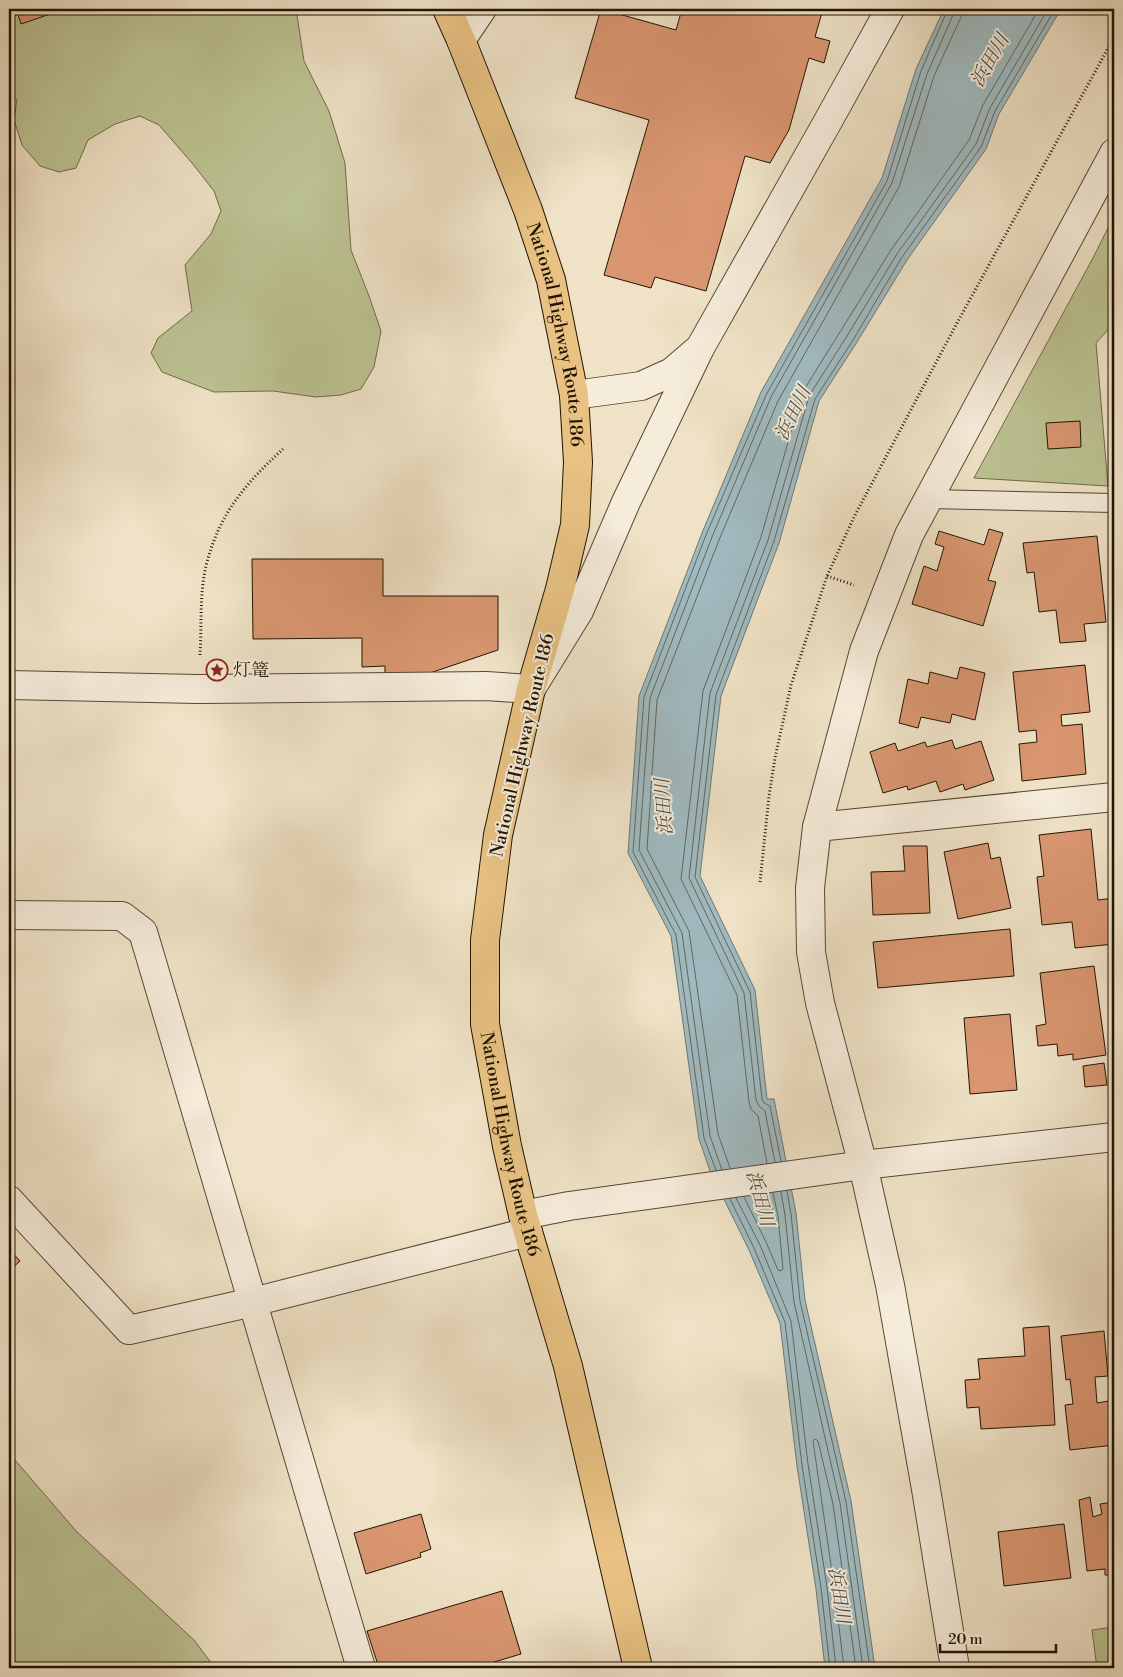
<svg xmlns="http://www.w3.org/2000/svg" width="1123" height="1677" font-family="'Libre Bodoni','Noto Serif JP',serif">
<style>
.green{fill:#bcc292;stroke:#6f6b4a}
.water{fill:#a0bac0;stroke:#6e7874}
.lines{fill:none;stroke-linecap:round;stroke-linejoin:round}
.shore{stroke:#616760;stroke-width:1}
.building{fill:#d99671;stroke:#221401}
.service-casing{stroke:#554832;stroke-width:20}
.minor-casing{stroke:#554832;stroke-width:30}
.tertiary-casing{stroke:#554832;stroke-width:30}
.trunk-casing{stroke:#221401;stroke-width:30}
.path{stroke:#221401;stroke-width:3;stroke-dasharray:1 2.5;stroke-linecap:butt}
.service{stroke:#f5ecda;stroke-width:18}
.minor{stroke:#f5ecda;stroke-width:28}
.tertiary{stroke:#f5ecda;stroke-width:28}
.trunk{stroke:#e8c183;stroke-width:28}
.labels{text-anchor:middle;stroke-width:4;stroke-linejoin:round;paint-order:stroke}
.street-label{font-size:18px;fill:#221401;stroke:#f5ecda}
.poi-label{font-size:18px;fill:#221401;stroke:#f5ecda;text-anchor:start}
.water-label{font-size:19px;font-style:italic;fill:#4e4e44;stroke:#f5ecda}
</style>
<rect width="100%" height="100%" fill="#efe2c6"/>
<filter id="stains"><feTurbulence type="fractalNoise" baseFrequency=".004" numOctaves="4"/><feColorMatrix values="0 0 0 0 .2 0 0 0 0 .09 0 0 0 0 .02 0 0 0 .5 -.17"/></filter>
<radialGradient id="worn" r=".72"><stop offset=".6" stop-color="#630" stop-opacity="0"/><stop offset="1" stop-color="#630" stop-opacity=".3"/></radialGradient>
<g class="green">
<path d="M 9,9 L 296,9 L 304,61 L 329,111 L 345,163 L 351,250 L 369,296 L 381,331 L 374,367 L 361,389 L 341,395 L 316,397 L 273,391 L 214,392 L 162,372 L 151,353 L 158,338 L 192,311 L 185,265 L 211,234 L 221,211 L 214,191 L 192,163 L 159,125 L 140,116 L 115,124 L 88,140 L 76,168 L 59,172 L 40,166 L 22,145 L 14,120 L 17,99 L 9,102 Z"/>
<path d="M 1114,216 L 1114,323 L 1096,343 L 1108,486 L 974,478 L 1094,256 Z"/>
<path d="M 9,1453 L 76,1531 L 194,1640 L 215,1668 L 9,1668 Z"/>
<path d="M 1114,1627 L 1114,1668 L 1097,1668 L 1092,1630 Z"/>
</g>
<path class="water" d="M 944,9 L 1061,9 L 999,114 L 986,149 L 907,260 L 857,342 L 819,401 L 779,543 L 721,696 L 700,876 L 755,990 L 767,1099 L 774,1099 L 796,1213 L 805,1300 L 851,1501 L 875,1668 L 825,1668 L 816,1589 L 797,1466 L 780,1323 L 749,1250 L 710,1171 L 699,1139 L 671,936 L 628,853 L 639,696 L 702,533 L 761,392 L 882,178 L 916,69 Z"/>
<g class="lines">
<g class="shore">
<path d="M 781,1161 L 770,1106 L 764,1103 L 762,1099 L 750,992 L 695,877 L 716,695 L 774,541 L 815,399 L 853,340 L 902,257 L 981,147 L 995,111 L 1055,9"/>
<path d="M 775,1162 L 765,1111 L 759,1106 L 756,1100 L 744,993 L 689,878 L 710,693 L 768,540 L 809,396 L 847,336 L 897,254 L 976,144 L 990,108 L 1048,9"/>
<path d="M 767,1163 L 758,1116 L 751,1109 L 749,1102 L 737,995 L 681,879 L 703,691 L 761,537 L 802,393 L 891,250 L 969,140 L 983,105 L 1039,9"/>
<path d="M 730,1168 L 718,1134 L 689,931 L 647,849 L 657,700 L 719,540 L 778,401 L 899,187 L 934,76 L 961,17 L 962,9"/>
<path d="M 716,1170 L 704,1138 L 676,935 L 633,852 L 644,697 L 706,535 L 766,395 L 887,181 L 921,71 L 948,9"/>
<path d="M 722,1170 L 710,1136 L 682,933 L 639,850 L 650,698 L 712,537 L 771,397 L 892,183 L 927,74 L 953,15 L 955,9"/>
<path d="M 787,1191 L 791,1214 L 800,1301 L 846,1502 L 870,1668"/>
<path d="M 781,1192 L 785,1215 L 794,1302 L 840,1503 L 863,1668"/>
<path d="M 744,1197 L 766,1242 L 778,1270 L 781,1271 L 783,1269 L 778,1216 L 773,1193"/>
<path d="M 736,1198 L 760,1245 L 791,1321 L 808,1464 L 827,1587 L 836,1668"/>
<path d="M 730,1199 L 754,1248 L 785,1322 L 802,1465 L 821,1588 L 830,1668"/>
<path d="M 844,1668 L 834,1586 L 813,1441 L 815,1439 L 818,1441 L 833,1504 L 856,1668"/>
</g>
</g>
<g class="building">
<path d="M 16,9 L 55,9 L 56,12 L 21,24 Z"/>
<path d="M 601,9 L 676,30 L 682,9 L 823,9 L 815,37 L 830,41 L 824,63 L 809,58 L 789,130 L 770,163 L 745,156 L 706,291 L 655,277 L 651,288 L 604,275 L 649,120 L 575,98 Z"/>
<path d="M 1080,421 L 1081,447 L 1048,449 L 1046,423 Z"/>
<path d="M 989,529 L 1003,533 L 988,580 L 996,582 L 983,626 L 912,604 L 924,566 L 937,571 L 944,547 L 935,544 L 939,531 L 984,545 Z"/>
<path d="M 1097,536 L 1106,622 L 1084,624 L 1086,641 L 1060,643 L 1056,610 L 1039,612 L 1034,572 L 1027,573 L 1023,543 Z"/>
<path d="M 252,559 L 383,559 L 383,596 L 498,596 L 498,650 L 430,673 L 385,674 L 385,666 L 362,667 L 362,638 L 253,639 Z"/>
<path d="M 1085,665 L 1090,712 L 1061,715 L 1062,726 L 1082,724 L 1086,774 L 1022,781 L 1019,744 L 1037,742 L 1036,730 L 1019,732 L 1013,672 Z"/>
<path d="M 960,667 L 985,673 L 975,720 L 952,714 L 950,723 L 921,717 L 918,728 L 899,723 L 908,679 L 928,684 L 930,672 L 957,679 Z"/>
<path d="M 952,740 L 955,749 L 981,741 L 994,780 L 965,790 L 963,784 L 940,792 L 936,781 L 908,790 L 907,786 L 883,793 L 870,752 L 895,743 L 898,751 L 925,742 L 927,747 Z"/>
<path d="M 1091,829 L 1098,900 L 1114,898 L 1114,944 L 1075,948 L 1072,922 L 1042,925 L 1037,877 L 1044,876 L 1039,835 Z"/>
<path d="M 988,843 L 991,859 L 1000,857 L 1011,908 L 958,919 L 944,852 Z"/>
<path d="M 903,846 L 927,846 L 930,913 L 873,915 L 871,872 L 905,871 Z"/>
<path d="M 1010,929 L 1014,976 L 878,988 L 873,942 Z"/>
<path d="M 1094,966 L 1106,1055 L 1073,1060 L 1073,1054 L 1058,1056 L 1057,1044 L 1038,1046 L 1036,1026 L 1046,1024 L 1040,973 Z"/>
<path d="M 1010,1014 L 1017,1090 L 970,1094 L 964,1018 Z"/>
<path d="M 1104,1063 L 1107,1085 L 1085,1087 L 1083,1066 Z"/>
<path d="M 1110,1179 L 1114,1179 L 1114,1229 Z"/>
<path d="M 9,1249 L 20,1261 L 9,1271 Z"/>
<path d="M 1049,1326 L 1055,1425 L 981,1429 L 979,1407 L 967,1408 L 965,1380 L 980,1379 L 978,1359 L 1025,1356 L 1023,1328 Z"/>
<path d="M 1104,1331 L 1108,1376 L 1095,1377 L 1097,1403 L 1109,1401 L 1114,1445 L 1070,1450 L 1065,1405 L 1073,1404 L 1070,1379 L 1066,1380 L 1061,1336 Z"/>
<path d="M 1090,1497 L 1093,1517 L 1102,1514 L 1100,1504 L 1114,1502 L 1114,1575 L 1105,1575 L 1105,1569 L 1087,1571 L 1079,1500 Z"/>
<path d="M 421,1514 L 431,1549 L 420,1553 L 421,1557 L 366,1574 L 354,1533 Z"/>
<path d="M 1064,1524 L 1071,1578 L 1004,1586 L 998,1532 Z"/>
<path d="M 502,1591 L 521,1654 L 474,1668 L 379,1668 L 367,1631 Z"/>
</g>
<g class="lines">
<g class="service-casing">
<path id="service" d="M 929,499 L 1114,503"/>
</g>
<g class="minor-casing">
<g id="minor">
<path d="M 461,40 L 482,9"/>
<path d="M 9,685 L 198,689 L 486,686 L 531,689 L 579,611 L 626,502 L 700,348"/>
<path d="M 817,827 L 1114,797"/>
<path d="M 9,915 L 122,916 L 143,932 L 361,1668"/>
<path d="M 9,1200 L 129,1330 L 253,1302 L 528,1232"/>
<path d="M 955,1668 L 926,1489 L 890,1285 L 863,1165 L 820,1003 L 811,952 L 810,888 L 817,827 L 864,651 L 909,535 L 1114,153"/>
</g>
</g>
<g class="tertiary-casing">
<g id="tertiary">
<path d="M 574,395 L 641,386 L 672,372 L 700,348 L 827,123 L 890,9"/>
<path d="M 523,1215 L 569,1206 L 863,1165 L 1114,1137"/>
</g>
</g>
<g class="trunk-casing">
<g id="trunk">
<path id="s1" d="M 447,9 L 461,40 L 528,210 L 551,280 L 574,395 L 578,462 L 575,525 L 560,589 L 531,689 L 498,835 L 485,940 L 485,1024 L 507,1146 L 523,1215 L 568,1366 L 638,1668"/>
</g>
</g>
<g class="path">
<path d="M 827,576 L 854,585"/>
<path d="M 200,655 C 202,625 199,592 207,562 C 220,513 246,483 283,449"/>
<path d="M 760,882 L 769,796 L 775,758 L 791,685 L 827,576 L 854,517 L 957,323 L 1112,41 L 1114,42"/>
</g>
<use href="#service" class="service"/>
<use href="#minor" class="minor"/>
<use href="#tertiary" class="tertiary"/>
<use href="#trunk" class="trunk"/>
</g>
<defs>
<g id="sight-ring" transform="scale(1.125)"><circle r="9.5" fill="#f5ecda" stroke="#8f2418" stroke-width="1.5"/><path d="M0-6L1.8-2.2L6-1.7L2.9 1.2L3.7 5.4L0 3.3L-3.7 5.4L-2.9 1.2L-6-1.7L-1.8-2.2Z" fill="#8f2418"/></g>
</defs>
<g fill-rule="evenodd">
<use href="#sight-ring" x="217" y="670"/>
</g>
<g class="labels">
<g class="street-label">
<text dy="6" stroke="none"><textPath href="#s1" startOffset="345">National Highway Route 186</textPath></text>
<text transform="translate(522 745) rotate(-77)" y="6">National Highway Route 186</text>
<text dy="6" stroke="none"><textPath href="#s1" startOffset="1170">National Highway Route 186</textPath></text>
</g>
<g class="poi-label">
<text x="233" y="676">灯篭</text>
</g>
<g class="water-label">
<text transform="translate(989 60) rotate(-60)" y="7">浜田川</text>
<text transform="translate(792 413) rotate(-64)" y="7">浜田川</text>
<text transform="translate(663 807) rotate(-94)" y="7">浜田川</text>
<text transform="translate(761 1198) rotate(75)" y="7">浜田川</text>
<text transform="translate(840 1595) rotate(81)" y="7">浜田川</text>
</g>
</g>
<rect width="1123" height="1677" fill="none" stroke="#efe2c6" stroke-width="30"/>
<rect x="10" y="10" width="1103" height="1657" fill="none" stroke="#221401" stroke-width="2.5"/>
<rect x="15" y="15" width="1093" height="1647" fill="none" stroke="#221401"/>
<path d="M940 1644v8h116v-8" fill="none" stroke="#221401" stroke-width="2.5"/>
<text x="948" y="1644" font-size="15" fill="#221401" stroke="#f5ecda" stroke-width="4" paint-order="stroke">20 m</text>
<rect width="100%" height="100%" filter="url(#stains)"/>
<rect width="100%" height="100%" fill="url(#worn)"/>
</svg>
